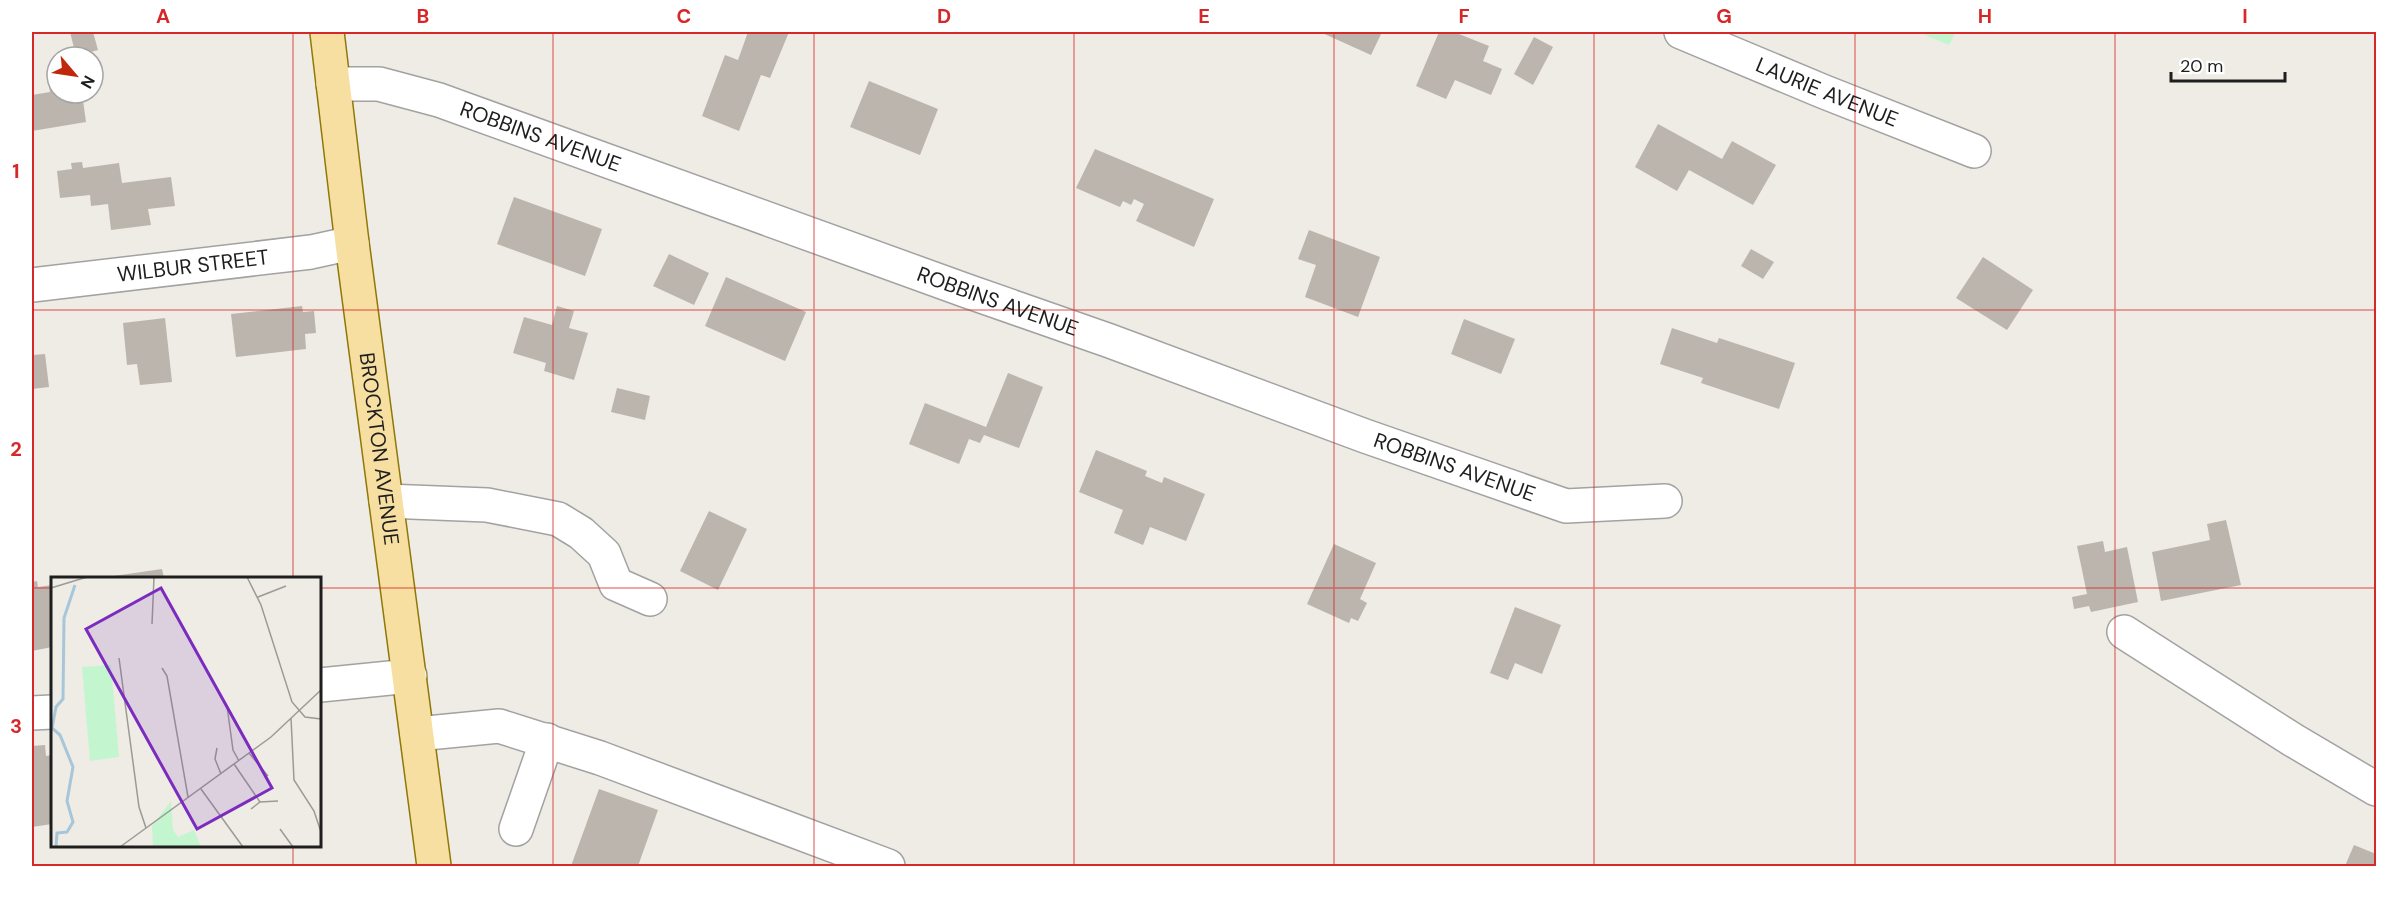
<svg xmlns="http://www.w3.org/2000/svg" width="2408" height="898" font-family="'DM Sans',sans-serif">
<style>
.park{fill:#c3f6cf}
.building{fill:#bbb5ae}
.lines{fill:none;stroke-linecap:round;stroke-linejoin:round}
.minor-casing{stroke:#a2a2a2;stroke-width:36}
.major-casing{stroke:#8f7708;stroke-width:36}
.minor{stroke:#fff;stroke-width:33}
.major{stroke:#f6dfa1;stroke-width:33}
.grid{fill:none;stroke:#d62828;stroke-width:1.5;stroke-opacity:0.55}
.labels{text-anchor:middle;stroke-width:4.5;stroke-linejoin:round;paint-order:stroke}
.street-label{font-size:21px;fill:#1e1e1e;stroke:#fff}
.inset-river{fill:none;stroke:#a7c6d9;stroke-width:3}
.inset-road{fill:none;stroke:#9b9a95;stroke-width:1.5}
.view{fill:#7b2cbf;fill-opacity:0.15;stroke:#7b2cbf;stroke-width:3}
.inset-edge{fill:none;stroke:#1e1e1e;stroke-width:3}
.neatline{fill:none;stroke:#d62828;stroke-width:2}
.grid-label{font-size:20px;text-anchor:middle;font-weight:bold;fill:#d62828}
</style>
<rect width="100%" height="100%" fill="#eeece4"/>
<path class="park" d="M 1918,32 L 1956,32 L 1949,45 Z"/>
<g class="building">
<path d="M 70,32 L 93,32 L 98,50 L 76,56 Z"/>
<path d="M 748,32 L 789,32 L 770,78 L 761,75 L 739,131 L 702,116 L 725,55 L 738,60 Z"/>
<path d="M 1320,32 L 1382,32 L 1371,55 Z"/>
<path d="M 1439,32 L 1454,32 L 1489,46 L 1483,61 L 1502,69 L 1491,95 L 1455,80 L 1446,99 L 1416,86 Z"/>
<path d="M 1534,37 L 1553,47 L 1533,85 L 1514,74 Z"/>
<path d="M 57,74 L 57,93 L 82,93 L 86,122 L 32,131 L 32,95 L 50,92 L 47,75 Z"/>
<path d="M 869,81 L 938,109 L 920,155 L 850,127 Z"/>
<path d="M 1658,124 L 1722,159 L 1732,141 L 1776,165 L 1753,205 L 1689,170 L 1677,191 L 1635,167 Z"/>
<path d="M 1095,149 L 1214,199 L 1194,247 L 1136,221 L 1144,204 L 1134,199 L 1131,205 L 1123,201 L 1120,207 L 1076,188 Z"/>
<path d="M 82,162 L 83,168 L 119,163 L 122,183 L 171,177 L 175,206 L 148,209 L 151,225 L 111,230 L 108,204 L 91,206 L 90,195 L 60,198 L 57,171 L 72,169 L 71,163 Z"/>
<path d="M 514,197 L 602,229 L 585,276 L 497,244 Z"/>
<path d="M 1309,230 L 1380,257 L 1358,317 L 1305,297 L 1316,265 L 1298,259 Z"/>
<path d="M 1751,249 L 1774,262 L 1763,279 L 1741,266 Z"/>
<path d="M 669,254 L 709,273 L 694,305 L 653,286 Z"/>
<path d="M 1983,257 L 2033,290 L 2007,330 L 1956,298 Z"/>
<path d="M 726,277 L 806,312 L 785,361 L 705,326 Z"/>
<path d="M 302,306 L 303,312 L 314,311 L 316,333 L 305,334 L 306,349 L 236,357 L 231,314 Z"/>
<path d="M 557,306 L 574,311 L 569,328 L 588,333 L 574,380 L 544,371 L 546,363 L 513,353 L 524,317 L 552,325 Z"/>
<path d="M 165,318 L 172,382 L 140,385 L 137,364 L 127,365 L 123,323 Z"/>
<path d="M 1464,319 L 1515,339 L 1501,374 L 1451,354 Z"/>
<path d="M 1672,328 L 1717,343 L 1719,338 L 1795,363 L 1779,409 L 1701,383 L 1703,378 L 1660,364 Z"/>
<path d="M 45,354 L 49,387 L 32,389 L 32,355 Z"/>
<path d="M 1008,373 L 1043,387 L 1019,448 L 984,435 L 980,443 L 969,439 L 959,464 L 909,444 L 925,403 L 986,427 Z"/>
<path d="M 617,388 L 650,396 L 645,420 L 611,412 Z"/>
<path d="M 1096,450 L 1147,471 L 1145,476 L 1162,483 L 1164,477 L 1205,494 L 1186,541 L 1150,527 L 1143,545 L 1114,533 L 1123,510 L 1079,492 Z"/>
<path d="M 709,511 L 747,529 L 718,590 L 680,571 Z"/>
<path d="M 2226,520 L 2241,585 L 2161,601 L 2152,552 L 2210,540 L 2207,524 Z"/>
<path d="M 2103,541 L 2105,552 L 2127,547 L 2138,602 L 2091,612 L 2089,606 L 2074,609 L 2072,597 L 2087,594 L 2077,546 Z"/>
<path d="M 1334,544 L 1376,563 L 1360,599 L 1367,603 L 1358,621 L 1351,618 L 1349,623 L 1307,604 Z"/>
<path d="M 162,569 L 164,578 L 107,578 L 107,577 Z"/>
<path d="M 37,581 L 38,587 L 52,585 L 52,647 L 32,651 L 32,582 Z"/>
<path d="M 1515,607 L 1561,625 L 1542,674 L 1515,663 L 1508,680 L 1490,673 Z"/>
<path d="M 45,745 L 46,756 L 52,755 L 52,824 L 32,827 L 32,746 Z"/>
<path d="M 599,789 L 658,810 L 638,866 L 571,866 Z"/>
<path d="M 2354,845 L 2376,854 L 2376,866 L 2345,866 Z"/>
</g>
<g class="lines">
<g class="minor-casing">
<g id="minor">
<path id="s1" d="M 1681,32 L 1822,91 L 1974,151"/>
<path id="s2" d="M 333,84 L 379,84 L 439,100 L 967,291 L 1110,341 L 1365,436 L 1566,506 L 1665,501"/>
<path id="s3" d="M 32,285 L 311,252 L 352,243"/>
<path d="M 386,501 L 487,505 L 558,519 L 581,533 L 604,554 L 616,584 L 650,599"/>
<path d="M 2124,632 L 2293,740 L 2376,789"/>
<path d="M 320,685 L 410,676"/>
<path d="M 32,713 L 52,712"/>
<path d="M 417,734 L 499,726 L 600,758 L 888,866"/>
<path d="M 516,829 L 547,740"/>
</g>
</g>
<g class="major-casing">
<g id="major">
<path id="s4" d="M 327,32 L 352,243 L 434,866"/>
</g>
</g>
<use href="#minor" class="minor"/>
<use href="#major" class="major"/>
</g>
<path class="grid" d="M 293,32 L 293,578M 553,32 L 553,866M 814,32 L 814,866M 1074,32 L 1074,866M 1334,32 L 1334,866M 1594,32 L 1594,866M 1855,32 L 1855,866M 2115,32 L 2115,866M 32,310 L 2376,310M 32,588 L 52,588M 320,588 L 2376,588M 293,846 L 293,866"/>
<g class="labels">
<g class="street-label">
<text dy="7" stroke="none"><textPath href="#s1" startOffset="158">LAURIE AVENUE</textPath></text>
<text dy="7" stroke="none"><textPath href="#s2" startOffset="216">ROBBINS AVENUE</textPath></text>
<text dy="7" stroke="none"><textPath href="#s3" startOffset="162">WILBUR STREET</textPath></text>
<text dy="7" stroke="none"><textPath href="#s2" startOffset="702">ROBBINS AVENUE</textPath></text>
<text dy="7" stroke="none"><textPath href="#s4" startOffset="420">BROCKTON AVENUE</textPath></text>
<text dy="7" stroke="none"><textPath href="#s2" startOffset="1188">ROBBINS AVENUE</textPath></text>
</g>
</g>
<g transform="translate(51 577)">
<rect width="270" height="270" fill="#eeece4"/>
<path d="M 60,88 L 68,180 L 39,184 L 31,90 ZM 120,224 L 122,253 L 127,260 L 143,253 L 150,270 L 102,270 L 101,249 Z" fill="#c3f6cf"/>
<path class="inset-river" d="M 5,270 L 6,256 L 16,255 L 22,245 L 16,224 L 22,190 L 9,158 L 1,151 L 5,130 L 12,122 L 13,41 L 24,8"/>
<path class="inset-road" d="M 196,0 L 210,28 L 241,125 L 254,140 L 270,142M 0,11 L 36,0M 207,20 L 235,9M 101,47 L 103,0M 68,81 L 88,230 L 95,251M 111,91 L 116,99 L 137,220M 176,129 L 182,173 L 188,184M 240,141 L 243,203 L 263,234 L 270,255M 166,171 L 164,182 L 170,197M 198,176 L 217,199M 183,187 L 209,225M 150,212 L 192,270M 200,232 L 209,225 L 227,224M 229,252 L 242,270M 69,270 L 220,160 L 270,113"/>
<path class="view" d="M 110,11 L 221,211 L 146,252 L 35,52 Z"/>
<rect width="270" height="270" class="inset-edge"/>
</g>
<rect width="2408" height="898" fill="none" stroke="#ffffff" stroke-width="66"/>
<g transform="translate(75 75) rotate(119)"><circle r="28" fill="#ffffff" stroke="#a5a5a5" stroke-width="1.5"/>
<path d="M0-4.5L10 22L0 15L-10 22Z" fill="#c0270b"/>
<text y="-9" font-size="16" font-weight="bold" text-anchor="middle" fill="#1e1e1e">N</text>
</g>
<path d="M2171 72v9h114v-9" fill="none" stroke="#1e1e1e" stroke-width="3"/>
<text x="2180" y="72" font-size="18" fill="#1e1e1e" stroke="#ffffff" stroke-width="4.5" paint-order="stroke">20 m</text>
<rect x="33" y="33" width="2342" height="832" class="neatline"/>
<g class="grid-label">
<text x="163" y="23">A</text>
<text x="423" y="23">B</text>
<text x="684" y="23">C</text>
<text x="944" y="23">D</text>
<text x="1204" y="23">E</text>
<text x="1464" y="23">F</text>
<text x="1724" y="23">G</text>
<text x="1985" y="23">H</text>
<text x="2245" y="23">I</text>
<text x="16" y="178">1</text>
<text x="16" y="456">2</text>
<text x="16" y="733">3</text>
</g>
</svg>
